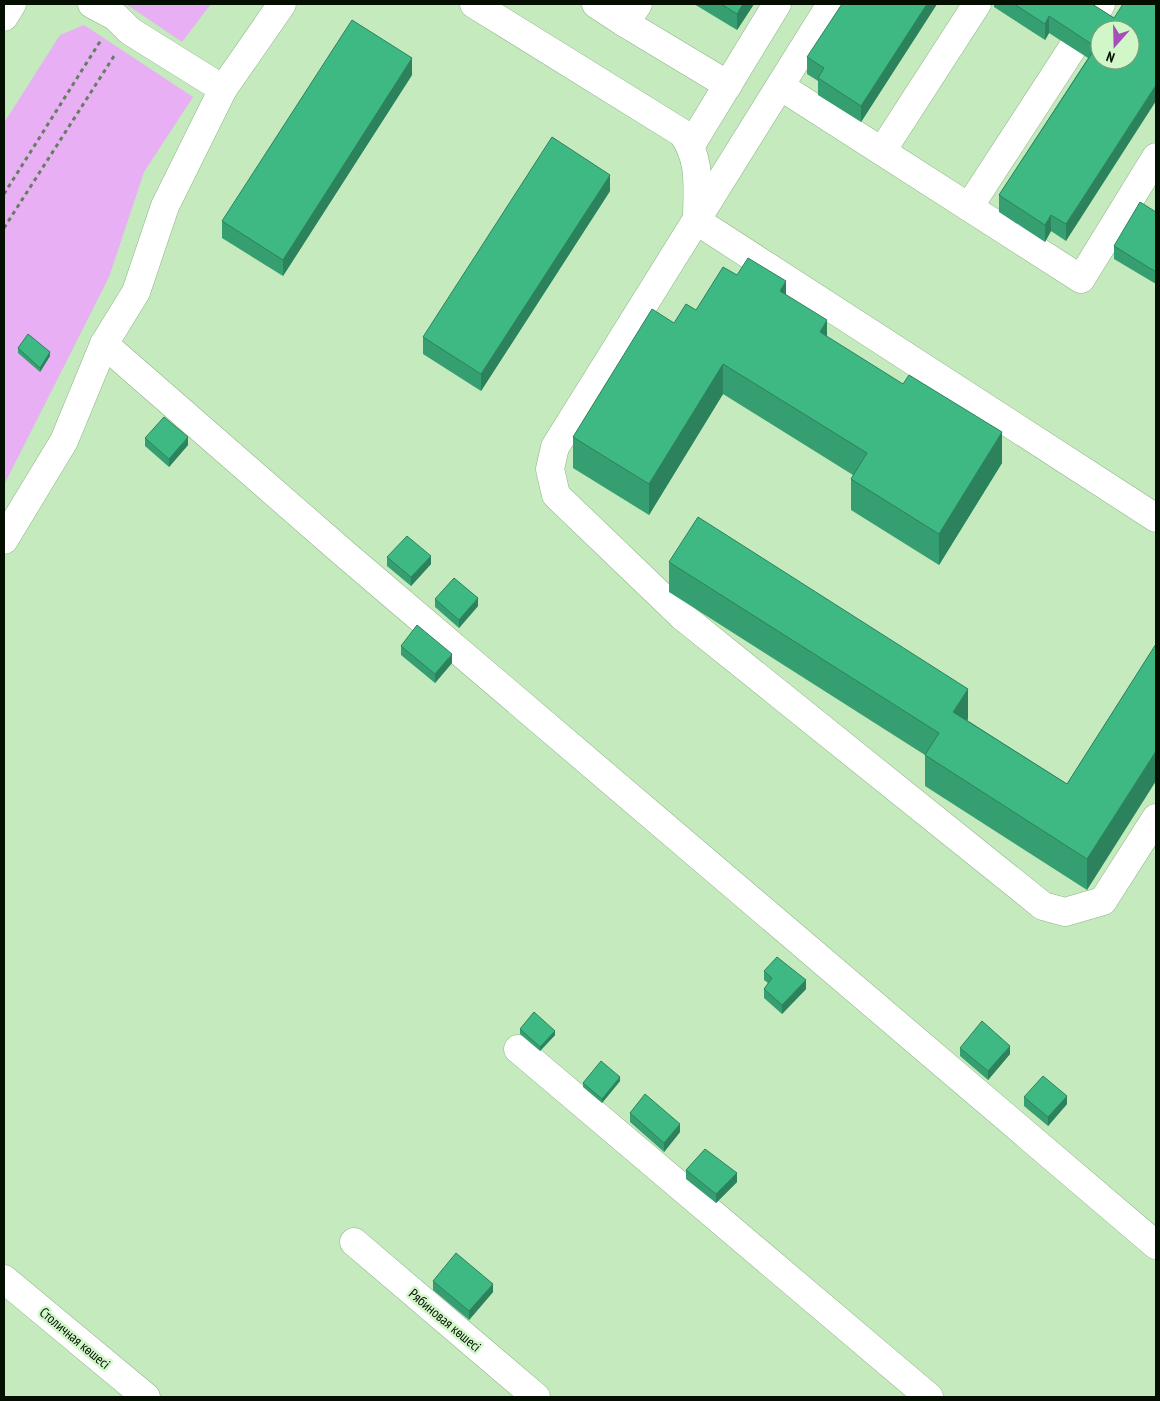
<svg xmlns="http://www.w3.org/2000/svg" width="1160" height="1401" font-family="'PT Sans Narrow',sans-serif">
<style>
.green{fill:#e8aff4}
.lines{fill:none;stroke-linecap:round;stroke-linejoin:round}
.minor-casing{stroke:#8eb388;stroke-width:29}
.major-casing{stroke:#8eb388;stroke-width:29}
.path{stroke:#657e61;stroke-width:3;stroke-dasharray:4 4;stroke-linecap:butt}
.minor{stroke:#fff;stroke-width:28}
.major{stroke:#fff;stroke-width:28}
.wall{fill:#369f71}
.shaded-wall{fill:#2c825c}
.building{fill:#3fb983;stroke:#2c825c;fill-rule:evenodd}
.labels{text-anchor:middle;stroke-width:5;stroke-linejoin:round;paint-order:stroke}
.street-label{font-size:14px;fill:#040f02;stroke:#d1f7c9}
</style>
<rect width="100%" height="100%" fill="#c4eabd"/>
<g class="green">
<path d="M 126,4 L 211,4 L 182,42 Z"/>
<path d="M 84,25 L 193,97 L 144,172 L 109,277 L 4,485 L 4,123 L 60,35 Z"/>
</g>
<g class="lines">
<g class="minor-casing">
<g id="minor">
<path d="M 92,4 L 116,17 L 130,31 L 223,89 L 282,4"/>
<path d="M 474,4 L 682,133 C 702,160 697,189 697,221"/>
<path d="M 596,4 L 625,23 L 638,4"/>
<path d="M 831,4 L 555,447 L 550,469 L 556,495 L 682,616 L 1043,906 L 1065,912 L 1103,901 L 1156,818"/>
<path d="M 625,23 L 728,85"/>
<path d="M 780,86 L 1081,279 L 1156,157"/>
<path d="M 691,145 L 777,4"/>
<path d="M 882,151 L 977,4"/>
<path d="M 969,207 L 1101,4"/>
<path d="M 697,221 L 1156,518"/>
<path d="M 104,344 L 346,555 L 1156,1245"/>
<path d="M 4,540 L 64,441 L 104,344 L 136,292 L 165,206 L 223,89"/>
<path d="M 518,1049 L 929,1397"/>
<path d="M 354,1242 L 536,1397"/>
<path d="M 4,1279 L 146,1397"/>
</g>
</g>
<g class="major-casing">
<path id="major" d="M 4,17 L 12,4"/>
</g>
<g class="path">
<path d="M 4,194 L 101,40"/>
<path d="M 4,228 L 116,53"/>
</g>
<use href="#minor" class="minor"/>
<use href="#major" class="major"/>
</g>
<g class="wall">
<path d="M 694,4 L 754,4 L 737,30 Z"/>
<path d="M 937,4 L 861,122 L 818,95 L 818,81 L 807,74 L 807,57 Z"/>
<path d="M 994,4 L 1092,4 L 1114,18 L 1066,241 L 1051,231 L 1045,242 L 999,212 L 999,195 L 1088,58 L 1049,33 L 1045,40 L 994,7 Z"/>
<path d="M 412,75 L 283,276 L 222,238 L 222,221 Z"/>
<path d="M 610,191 L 481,391 L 423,354 L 423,337 Z"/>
<path d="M 1156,212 L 1156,284 L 1114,259 L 1114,246 Z"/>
<path d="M 737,275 L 786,295 L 827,337 L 1002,463 L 939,565 L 851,510 L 851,479 L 853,475 L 723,394 L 649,515 L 573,468 L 573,437 L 674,323 L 696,310 Z"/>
<path d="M 18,348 L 50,356 L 40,372 L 18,353 Z"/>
<path d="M 145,438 L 188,445 L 169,467 L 145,446 Z"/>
<path d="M 387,557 L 431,564 L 411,586 L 387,566 Z"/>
<path d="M 669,562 L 968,719 L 967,720 L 1067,784 L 1156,644 L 1087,890 L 925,786 L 925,755 L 669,592 Z"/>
<path d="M 435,599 L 478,606 L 459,628 L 435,607 Z"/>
<path d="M 401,646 L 452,663 L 435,683 L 401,655 Z"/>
<path d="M 764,971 L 806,989 L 782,1014 L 764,998 L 764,989 L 768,983 L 764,980 Z"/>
<path d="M 520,1029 L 555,1035 L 540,1051 L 520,1034 Z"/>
<path d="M 960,1048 L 1010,1054 L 988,1080 L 960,1056 Z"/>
<path d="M 620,1081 L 602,1103 L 583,1087 L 583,1083 Z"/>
<path d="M 1024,1097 L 1067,1104 L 1048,1126 L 1024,1106 Z"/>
<path d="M 630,1113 L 680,1132 L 664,1152 L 630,1122 Z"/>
<path d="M 686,1170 L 737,1182 L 716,1203 L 686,1179 Z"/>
<path d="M 433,1281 L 493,1292 L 469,1320 L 433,1290 Z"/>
</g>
<g class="shaded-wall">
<path d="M 743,4 L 754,4 L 737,30 L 737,14 Z"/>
<path d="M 927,4 L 937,4 L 861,122 L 861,106 Z"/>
<path d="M 1049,16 L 1049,33 L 1045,40 L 1045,24 Z"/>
<path d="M 412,58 L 412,75 L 283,276 L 283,260 Z"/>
<path d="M 1156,85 L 1156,101 L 1066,241 L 1066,224 Z"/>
<path d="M 610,175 L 610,191 L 481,391 L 481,374 Z"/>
<path d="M 1051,215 L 1051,231 L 1045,242 L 1045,225 Z"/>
<path d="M 786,281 L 786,312 L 780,291 Z"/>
<path d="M 827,320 L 827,351 L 820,332 Z"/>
<path d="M 50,352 L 50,356 L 40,372 L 40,368 Z"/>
<path d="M 723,364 L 723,394 L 649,515 L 649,484 Z"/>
<path d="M 1002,432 L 1002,463 L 939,565 L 939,534 Z"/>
<path d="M 188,437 L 188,445 L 169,467 L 169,459 Z"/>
<path d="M 431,556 L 431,564 L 411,586 L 411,577 Z"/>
<path d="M 478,598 L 478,606 L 459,628 L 459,620 Z"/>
<path d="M 452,654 L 452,663 L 435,683 L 435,674 Z"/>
<path d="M 968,689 L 968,719 L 953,742 L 953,712 Z"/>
<path d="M 1156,751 L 1156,781 L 1087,890 L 1087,859 Z"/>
<path d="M 806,980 L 806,989 L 782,1014 L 782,1005 Z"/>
<path d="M 555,1031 L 555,1035 L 540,1051 L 540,1047 Z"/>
<path d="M 1010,1046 L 1010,1054 L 988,1080 L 988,1071 Z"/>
<path d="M 620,1077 L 620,1081 L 602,1103 L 602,1099 Z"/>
<path d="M 1067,1096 L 1067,1104 L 1048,1126 L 1048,1117 Z"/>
<path d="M 680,1124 L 680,1132 L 664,1152 L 664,1143 Z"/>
<path d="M 737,1173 L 737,1182 L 716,1203 L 716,1194 Z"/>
<path d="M 493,1284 L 493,1292 L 469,1320 L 469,1311 Z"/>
</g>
<g class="building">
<path d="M 721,4 L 743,4 L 737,14 Z"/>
<path d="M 842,4 L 927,4 L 861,106 L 818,78 L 824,68 L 807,57 Z"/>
<path d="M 1014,4 L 1092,4 L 1114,18 L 1123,4 L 1156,4 L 1156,85 L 1066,224 L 1051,215 L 1045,225 L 999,195 L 1096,47 L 1049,16 L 1045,24 ZM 1100,30 L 1130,30 L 1130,60 L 1100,60 Z"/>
<path d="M 352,20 L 412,58 L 283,260 L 222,221 Z"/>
<path d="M 552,137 L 610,175 L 481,374 L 423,337 Z"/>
<path d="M 1140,202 L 1156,212 L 1156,272 L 1114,246 Z"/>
<path d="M 748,258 L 786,281 L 780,291 L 827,320 L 820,332 L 903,384 L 909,375 L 1002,432 L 939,534 L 851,479 L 867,453 L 723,364 L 649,484 L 573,437 L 652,309 L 674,323 L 686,304 L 696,310 L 723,267 L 737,275 Z"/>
<path d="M 28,334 L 50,352 L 40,368 L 18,348 Z"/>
<path d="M 164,417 L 188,437 L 169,459 L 145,438 Z"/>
<path d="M 698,517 L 968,689 L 953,712 L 1067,784 L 1156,644 L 1156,751 L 1087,859 L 925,755 L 939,733 L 669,562 Z"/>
<path d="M 407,536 L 431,556 L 411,577 L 387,557 Z"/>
<path d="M 454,578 L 478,598 L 459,620 L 435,599 Z"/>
<path d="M 417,625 L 452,654 L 435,674 L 401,646 Z"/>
<path d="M 777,957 L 806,980 L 782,1005 L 764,989 L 772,978 L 764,971 Z"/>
<path d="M 534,1012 L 555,1031 L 540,1047 L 520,1029 Z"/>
<path d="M 982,1021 L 1010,1046 L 988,1071 L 960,1048 Z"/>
<path d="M 601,1061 L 620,1077 L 602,1099 L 583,1083 Z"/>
<path d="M 1043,1076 L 1067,1096 L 1048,1117 L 1024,1097 Z"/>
<path d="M 645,1094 L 680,1124 L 664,1143 L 630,1113 Z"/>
<path d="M 705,1149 L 737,1173 L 716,1194 L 686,1170 Z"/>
<path d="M 456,1253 L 493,1284 L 469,1311 L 433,1281 Z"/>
</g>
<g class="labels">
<g class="street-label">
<text transform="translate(445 1320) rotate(40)" y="5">Рябиновая көшесі</text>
<text transform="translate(75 1338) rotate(40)" y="5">Столичная көшесі</text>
</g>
</g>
<rect width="1160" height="1401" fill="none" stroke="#040f02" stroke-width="10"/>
<g transform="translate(1115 45) rotate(200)"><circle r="24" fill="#d1f7c9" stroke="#7f9a79"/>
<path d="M0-4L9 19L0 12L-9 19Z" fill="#a84eba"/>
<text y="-8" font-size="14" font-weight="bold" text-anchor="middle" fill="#040f02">N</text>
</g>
</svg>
